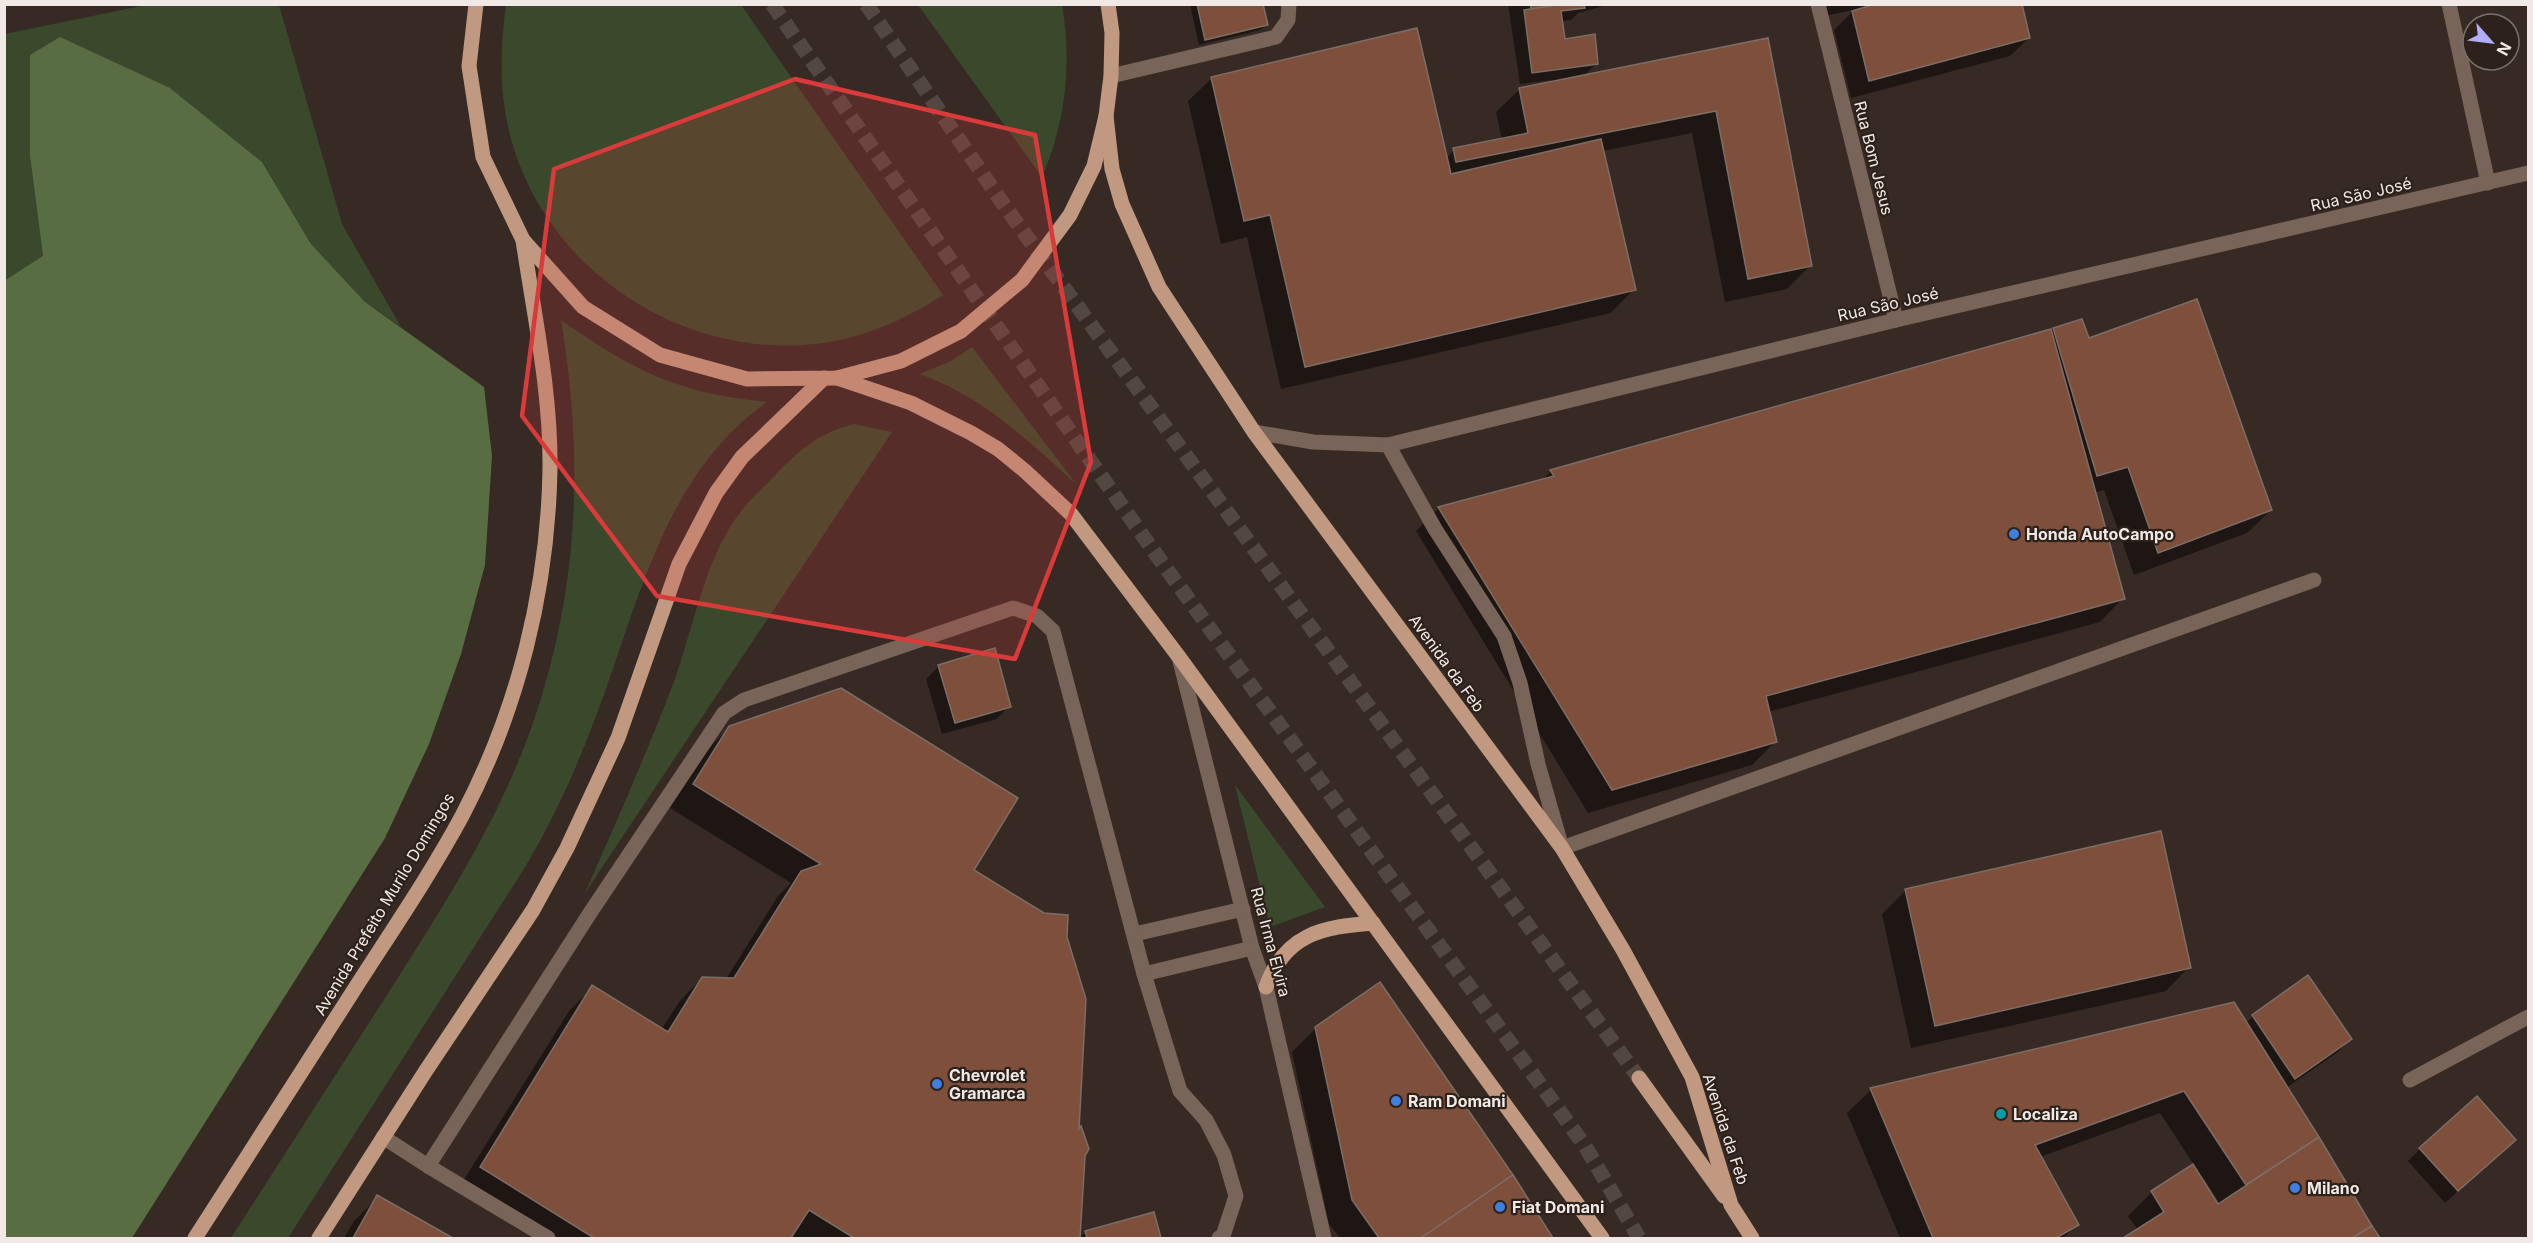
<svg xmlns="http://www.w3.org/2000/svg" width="2533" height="1243" font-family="Inter,sans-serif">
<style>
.green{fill:#3a492c}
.forest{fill:#586e42}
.shadow{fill:#0007;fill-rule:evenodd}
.building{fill:#7e4f3b;stroke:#7c6d67;stroke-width:1.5}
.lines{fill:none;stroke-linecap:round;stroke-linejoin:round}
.major-tunnel{stroke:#534742;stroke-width:15;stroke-dasharray:15 8;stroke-linecap:butt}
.minor{stroke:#786458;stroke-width:15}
.major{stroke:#c19980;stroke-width:15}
.marked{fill:#d93b3b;fill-opacity:0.2;stroke:#d93b3b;stroke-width:4.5;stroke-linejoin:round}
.shop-dot{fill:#3f7fe0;stroke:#2d211b;stroke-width:2}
.culture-dot{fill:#0f9aa8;stroke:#2d211b;stroke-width:2}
.labels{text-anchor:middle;stroke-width:4.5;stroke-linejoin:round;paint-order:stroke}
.street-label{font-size:16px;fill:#f1e9e5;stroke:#2d211b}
.poi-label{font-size:16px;font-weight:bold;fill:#f1e9e5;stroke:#2d211b;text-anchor:start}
</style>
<rect width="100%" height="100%" fill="#372a25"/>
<g class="green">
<path d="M 146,5 L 279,5 L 342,224 L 401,327 L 365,302 L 311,244 L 262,162 L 170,88 L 30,156 L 43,257 L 5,281 L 5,34 Z"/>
<path d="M 506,5 L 741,5 L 943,295 C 915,313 885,328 853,337 C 706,375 548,282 510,135 C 499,92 500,49 506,5 Z"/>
<path d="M 918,5 L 1062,5 C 1072,64 1066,121 1042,177 Z"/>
<path d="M 561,320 C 634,371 677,393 767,402 C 664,474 638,606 596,716 C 576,770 552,823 522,872 L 288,1238 L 231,1238 C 283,1157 335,1076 387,995 C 448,899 509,806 542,695 C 580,570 582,448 561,320 Z"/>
<path d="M 972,347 L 1077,485 C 1028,440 983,397 920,374 L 951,361 Z"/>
<path d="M 854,424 L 892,432 L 585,893 C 615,825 645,757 672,687 C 692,634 703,565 736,518 C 748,501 765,486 779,471 C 804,446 820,433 854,424 Z"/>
<path d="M 1235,785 L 1325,907 L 1270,927 Z"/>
</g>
<path class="forest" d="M 60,37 L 170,88 L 262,162 L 311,244 L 365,302 L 484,387 L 492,456 L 485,565 L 461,654 L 429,744 L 385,838 L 132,1238 L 5,1238 L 4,281 L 43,256 L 30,156 L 30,55 Z"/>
<g class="shadow">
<path d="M 1190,4 L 1261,4 L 1266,25 L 1260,30 L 1199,45 Z"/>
<path d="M 1508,4 L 1611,4 L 1578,13 L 1571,20 L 1561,21 L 1563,41 L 1597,63 L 1584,76 L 1767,39 L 1811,265 L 1787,289 L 1725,302 L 1692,133 L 1603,151 L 1634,289 L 1611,313 L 1281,389 L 1247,237 L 1221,244 L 1188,101 L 1212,78 L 1446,158 L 1454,150 L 1502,140 L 1496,112 L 1520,89 L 1551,83 L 1551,80 L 1520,84 Z"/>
<path d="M 1821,4 L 2020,4 L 2029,38 L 2010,56 L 1851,98 L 1834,30 L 1854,10 L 1823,16 Z"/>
<path d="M 2053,329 L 2088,340 L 2271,510 L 2247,533 L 2134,575 L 2104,490 L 2094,493 L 2123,598 L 2100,622 L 1768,712 L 1776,741 L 1752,765 L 1588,813 L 1416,531 L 1439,508 L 1541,481 L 1551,471 L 2050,332 Z"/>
<path d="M 939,666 L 1009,706 L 997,719 L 942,734 L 926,679 Z"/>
<path d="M 729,728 L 972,870 L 1065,937 L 1078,1131 L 1083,1156 L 1079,1238 L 533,1238 L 457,1191 L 569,1011 L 593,987 L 661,1030 L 679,1002 L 702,978 L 726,979 L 778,896 L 791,883 L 670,808 L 705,752 Z"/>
<path d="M 1906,890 L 2189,967 L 2166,991 L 1911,1048 L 1882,914 Z"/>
<path d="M 2253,1016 L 2350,1039 L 2338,1052 L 2286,1088 L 2380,1238 L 2126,1238 L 2138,1230 L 2128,1216 L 2152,1192 L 2194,1165 L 2160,1113 L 2040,1157 L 2077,1225 L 2063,1238 L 1900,1238 L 1847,1113 L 1871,1090 L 2246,1023 ZM 2204,1179 L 2220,1204 L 2217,1206 L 2201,1181 Z"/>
<path d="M 1316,1028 L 1511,1176 L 1551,1238 L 1340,1238 L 1329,1224 L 1292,1052 Z"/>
<path d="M 2420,1149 L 2501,1152 L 2445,1203 L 2408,1161 Z"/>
<path d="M 378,1197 L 450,1238 L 344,1238 L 354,1221 Z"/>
<path d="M 1153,1214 L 1159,1238 L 1079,1238 L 1086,1232 Z"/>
</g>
<g class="building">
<path d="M 1197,4 L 1263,4 L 1268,25 L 1205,40 Z"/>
<path d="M 1530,4 L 1559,4 L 1532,11 Z"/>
<path d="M 1563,4 L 1584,4 L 1585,8 L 1561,11 L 1565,39 L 1595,34 L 1598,64 L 1532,73 L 1524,10 Z"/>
<path d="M 1875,4 L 2022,4 L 2030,38 L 1869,81 L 1852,11 Z"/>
<path d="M 1417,28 L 1451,174 L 1601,139 L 1636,290 L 1305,367 L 1270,215 L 1244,221 L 1211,77 Z"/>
<path d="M 1768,38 L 1812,266 L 1748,279 L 1716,111 L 1456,162 L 1453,148 L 1528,133 L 1519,88 Z"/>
<path d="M 2197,299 L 2272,510 L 2158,553 L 2128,467 L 2097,476 L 2053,328 L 2082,319 L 2089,338 Z"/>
<path d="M 2051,329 L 2125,599 L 1766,696 L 1777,742 L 1612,790 L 1438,507 L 1554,476 L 1550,470 Z"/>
<path d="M 995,648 L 1011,707 L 955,723 L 938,665 Z"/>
<path d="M 841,688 L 1018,798 L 974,870 L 1044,913 L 1068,915 L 1067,937 L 1086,999 L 1079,1129 L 1081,1126 L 1089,1149 L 1085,1156 L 1080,1238 L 854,1238 L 809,1210 L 791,1238 L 594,1238 L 480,1167 L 592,985 L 668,1032 L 702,977 L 734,978 L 801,871 L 821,864 L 693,784 L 729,726 Z"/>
<path d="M 2161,831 L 2191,968 L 1935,1026 L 1905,889 Z"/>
<path d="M 2308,975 L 2352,1039 L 2295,1079 L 2252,1015 Z"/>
<path d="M 1380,982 L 1513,1175 L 1421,1238 L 1379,1238 L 1352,1200 L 1315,1027 Z"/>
<path d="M 2234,1002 L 2319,1137 L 2246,1185 L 2184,1091 L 2035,1145 L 2079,1225 L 2056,1238 L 1933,1238 L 1870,1088 Z"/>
<path d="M 2477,1096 L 2516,1140 L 2458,1191 L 2419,1148 Z"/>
<path d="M 2319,1137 L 2372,1226 L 2352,1238 L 2123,1238 L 2164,1212 L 2151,1191 L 2193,1164 L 2218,1204 Z"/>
<path d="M 1513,1175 L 1553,1238 L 1421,1238 Z"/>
<path d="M 377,1195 L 453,1238 L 353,1238 Z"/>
<path d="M 1154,1212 L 1161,1238 L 1087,1238 L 1085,1231 Z"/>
<path d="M 2372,1226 L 2380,1238 L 2352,1238 Z"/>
</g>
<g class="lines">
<g class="major-tunnel">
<path d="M 772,4 L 1150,546 L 1585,1146 L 1639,1238"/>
<path d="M 866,4 L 1006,208 L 1639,1078"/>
</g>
<g class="minor">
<path d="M 1818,4 L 1896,320"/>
<path d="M 2449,4 L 2488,183"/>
<path d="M 1111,76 L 1276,37 L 1288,20 L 1289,4"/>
<path d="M 1254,432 L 1313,442 L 1388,445 L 1896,320 L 2528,173"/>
<path d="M 1388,445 L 1435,529 L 1504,636 L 1520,683 L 1538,764 L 1562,848 L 2314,580"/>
<path d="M 1179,657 L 1252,948 L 1266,987 L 1324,1238"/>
<path d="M 1135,934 L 1243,909"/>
<path d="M 1144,974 L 1252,948"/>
<path d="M 2410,1080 L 2528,1017"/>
<path d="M 383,1137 L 428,1166"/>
<path d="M 548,1238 L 428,1166 L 590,913 L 724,713 L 744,700 L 1013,608 L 1037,616 L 1053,631 L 1144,974 L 1180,1091 L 1206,1120 L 1224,1155 L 1236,1196 L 1223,1236 L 1219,1238"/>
</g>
<g class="major">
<path d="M 476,4 L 469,66 L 483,157 L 523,240 L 583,307 L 660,355 L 747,379 L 837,378 L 901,361 L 961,331 L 1022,280 L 1070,215 L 1094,166 L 1106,116 L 1111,76 L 1112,33 L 1108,4"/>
<path d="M 1106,116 L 1112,169 L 1122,204 L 1159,287 L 1254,432 L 1562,848 L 1623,950 L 1692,1077 L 1731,1205 L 1752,1238"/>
<path d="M 837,378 L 911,403 L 971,433 L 998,449 L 1025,471 L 1071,514 L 1179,657 L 1602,1238"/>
<path d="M 1266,987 C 1285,934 1322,927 1373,923"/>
<path d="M 1639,1078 L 1724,1196"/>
<path d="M 195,1238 C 247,1157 299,1075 352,993 C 389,935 429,877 462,816 C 518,710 548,589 550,469 C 551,392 534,315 523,240"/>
<path d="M 319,1238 L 425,1072 L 533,910 L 567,848 L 618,738 L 679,564 L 716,493 L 742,457 L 824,378"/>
</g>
</g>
<path class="marked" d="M 795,79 L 1035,135 L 1091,462 L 1015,659 L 657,596 L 522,416 L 554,169 Z"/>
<g class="shop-dot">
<circle cx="2014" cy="534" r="6"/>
<circle cx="937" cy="1084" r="6"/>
<circle cx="1396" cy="1101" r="6"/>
<circle cx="2295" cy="1188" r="6"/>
<circle cx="1500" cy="1207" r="6"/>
</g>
<circle class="culture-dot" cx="2001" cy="1114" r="6"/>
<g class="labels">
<g class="street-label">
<text transform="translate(1874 158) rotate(76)" y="6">Rua Bom Jesus</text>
<text transform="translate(2361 194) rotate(-13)" y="6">Rua São José</text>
<text transform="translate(1888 304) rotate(-13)" y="6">Rua São José</text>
<text transform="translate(1447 663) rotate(54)" y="6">Avenida da Feb</text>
<text transform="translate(384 904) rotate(-59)" y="6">Avenida Prefeito Murilo Domingos</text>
<text transform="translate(1271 942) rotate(75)" y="6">Rua Irma Elvira</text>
<text transform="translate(1726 1129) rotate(72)" y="6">Avenida da Feb</text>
</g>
<g class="poi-label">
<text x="2026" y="540">Honda AutoCampo</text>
<text x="949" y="1081">Chevrolet<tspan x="949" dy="18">Gramarca</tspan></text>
<text x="1408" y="1107">Ram Domani</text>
<text x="2013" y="1120">Localiza</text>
<text x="2307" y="1194">Milano</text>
<text x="1512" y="1213">Fiat Domani</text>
</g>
</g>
<rect width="2533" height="1243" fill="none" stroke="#f1e9e5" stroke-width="12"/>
<g transform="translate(2491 42) rotate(118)"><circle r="28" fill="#2d211b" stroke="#7b716c" stroke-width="1.5"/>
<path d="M0-4.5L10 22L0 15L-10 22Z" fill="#b2adfa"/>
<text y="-9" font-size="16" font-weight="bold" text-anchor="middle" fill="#f1e9e5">N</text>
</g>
</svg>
